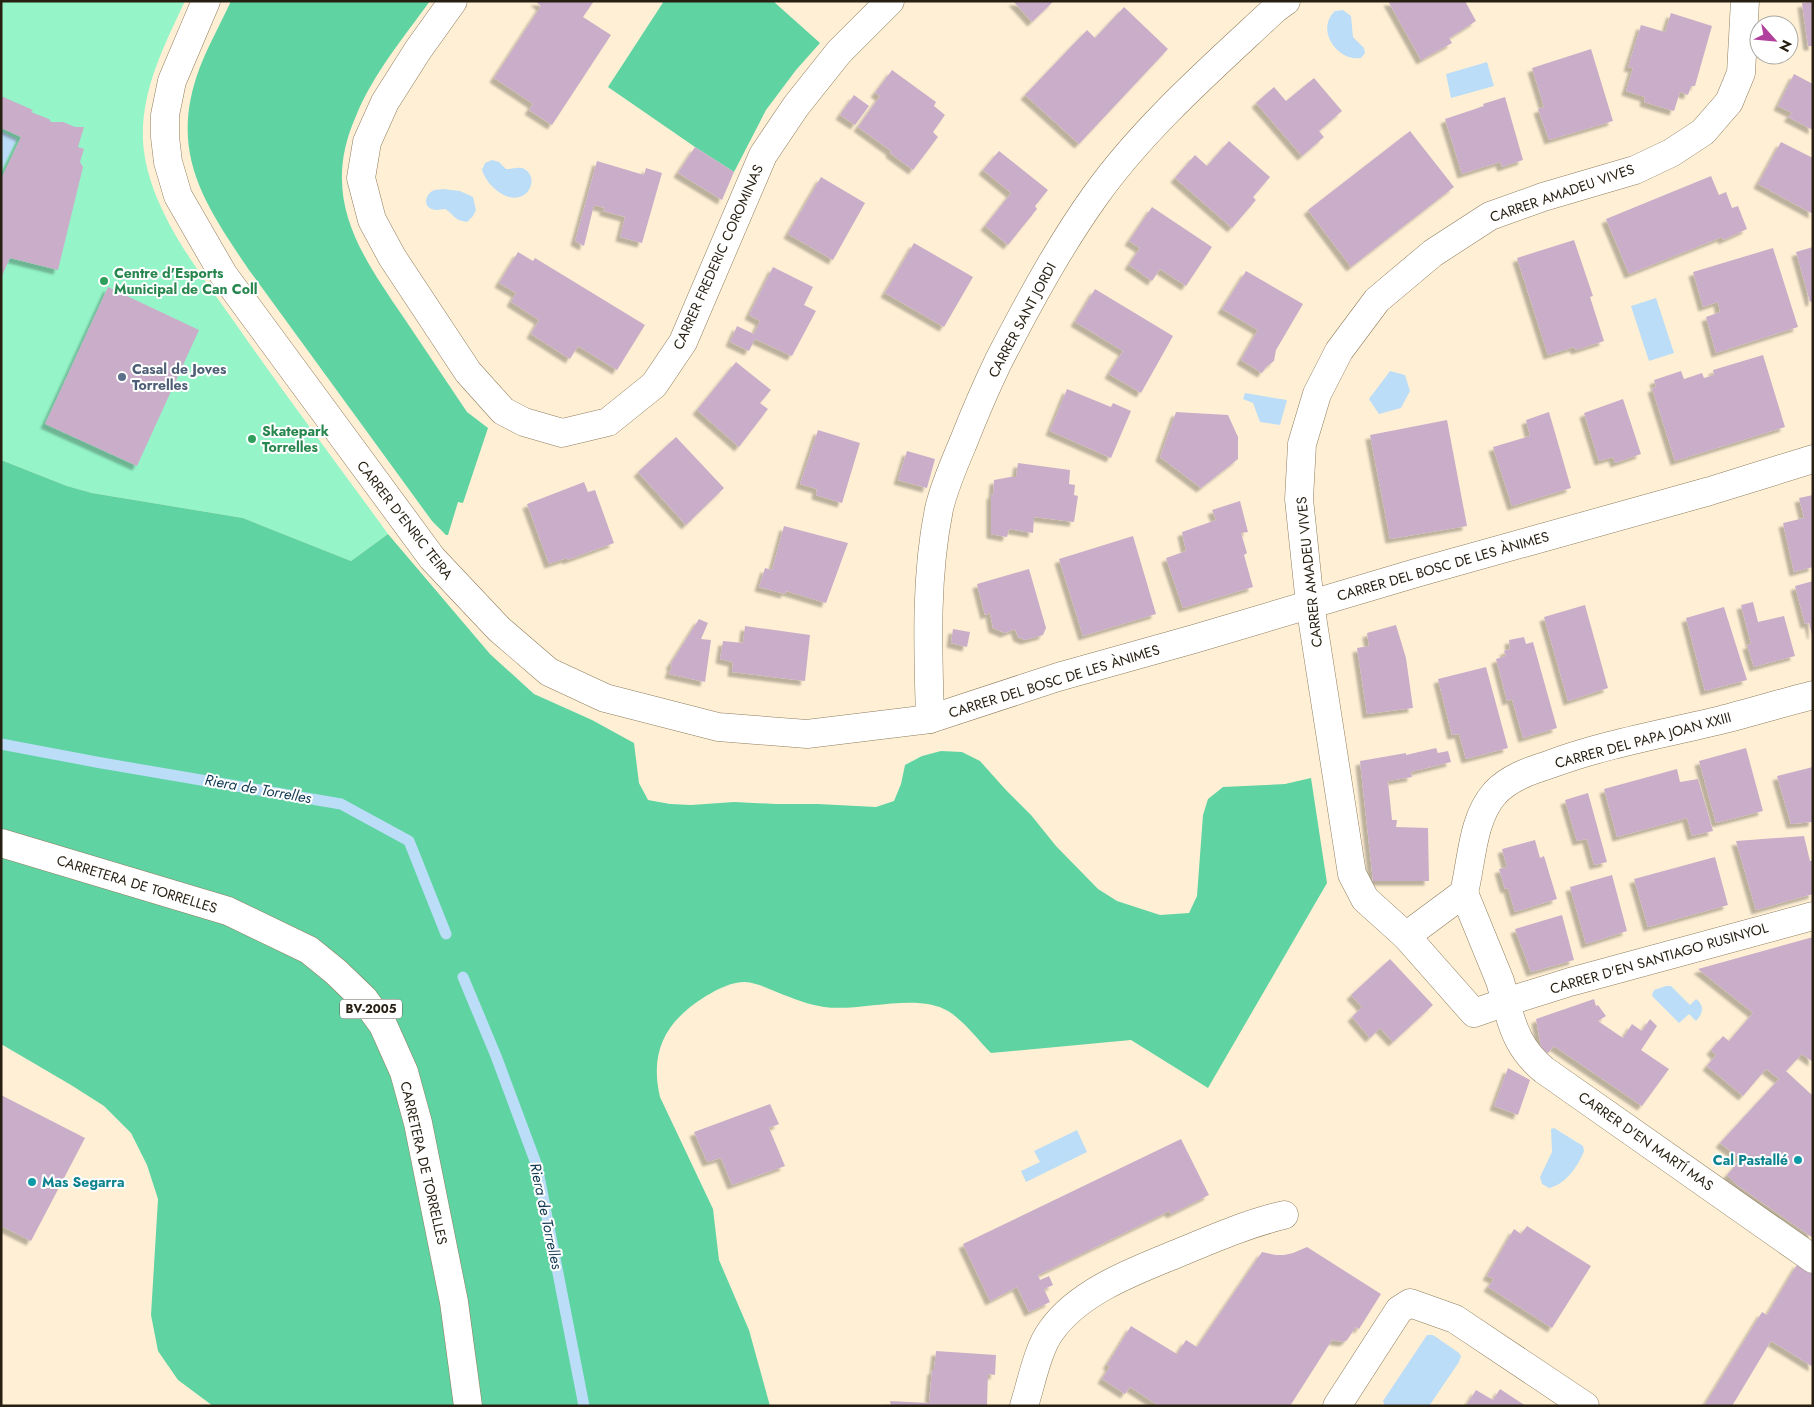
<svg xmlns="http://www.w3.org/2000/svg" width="1814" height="1407" font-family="Jost,sans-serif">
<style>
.green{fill:#95f5c8}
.forest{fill:#60d3a2}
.water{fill:#bbddf7}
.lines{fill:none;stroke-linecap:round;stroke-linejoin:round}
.stream{stroke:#bbddf7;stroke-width:11}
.building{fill:#caaec9;filter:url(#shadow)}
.minor-casing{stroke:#8e7d5e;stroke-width:29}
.major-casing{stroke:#8e7d5e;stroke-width:29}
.minor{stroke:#fff;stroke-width:28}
.major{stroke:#fff;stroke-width:28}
.leisure-dot{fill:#2e9e5b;stroke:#fff;stroke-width:2}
.service-dot{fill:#5c6f8a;stroke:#fff;stroke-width:2}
.culture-dot{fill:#0f9aa8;stroke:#fff;stroke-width:2}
.labels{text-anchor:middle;stroke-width:4;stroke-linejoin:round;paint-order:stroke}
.shield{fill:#fff;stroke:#676259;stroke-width:1}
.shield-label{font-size:12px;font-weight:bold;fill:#261f12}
.street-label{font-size:14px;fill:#261f12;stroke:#fff}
.leisure-label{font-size:14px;font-weight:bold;fill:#27864d;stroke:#fff;text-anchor:start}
.service-label{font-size:14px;font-weight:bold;fill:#4e5e75;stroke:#fff;text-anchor:start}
.culture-label{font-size:14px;font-weight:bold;fill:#0d838f;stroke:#fff;text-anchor:end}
.water-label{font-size:15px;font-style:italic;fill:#133953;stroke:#fff}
</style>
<defs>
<filter id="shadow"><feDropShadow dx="-4.5" dy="4.5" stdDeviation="1" flood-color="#0004"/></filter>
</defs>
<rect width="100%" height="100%" fill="#fff0d5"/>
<path class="green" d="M 1,1 L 185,1 C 164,46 141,90 143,141 C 147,209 202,275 240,330 C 288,399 339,466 388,534 L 351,561 L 243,518 L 92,493 L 67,486 L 1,460 Z"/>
<g class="forest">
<path d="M 231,1 L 430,1 C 404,37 373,74 356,116 C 320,197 359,252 404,318 C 425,349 446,381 467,412 L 488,428 L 463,503 L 458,502 L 448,535 L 446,535 L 432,521 L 249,270 C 203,202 168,151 200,67 C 209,44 221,23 231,1 Z"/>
<path d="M 664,1 L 773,1 L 820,43 L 796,70 L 766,110 L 734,172 L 695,147 L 608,87 Z"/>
<path d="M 1,460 L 67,486 L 92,493 L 243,518 L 351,561 L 388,534 L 490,654 L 534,694 L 592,720 L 634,743 L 639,783 L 648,800 L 670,804 L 691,805 L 734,802 L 776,804 L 818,804 L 876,807 L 894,801 L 901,784 L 905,765 L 922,756 L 941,751 L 962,752 L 980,761 L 1005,789 L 1031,815 L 1056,846 L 1098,889 L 1117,901 L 1160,915 L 1189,913 L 1197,896 L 1203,815 L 1208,799 L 1223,787 L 1285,784 L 1311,778 L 1327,883 L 1208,1088 L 1131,1040 L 991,1053 C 977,1039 965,1022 948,1011 C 917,992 860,1012 824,1007 C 811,1005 797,1000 784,995 C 771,990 759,983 745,982 C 731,982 718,989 706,996 C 667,1020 649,1050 660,1097 L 713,1209 L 719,1260 L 749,1330 L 770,1406 L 213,1406 L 178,1380 L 158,1351 L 151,1315 L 158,1199 L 147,1165 L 131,1133 L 104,1106 L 71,1085 L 1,1044 Z"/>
</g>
<g class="water">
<path d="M 1343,10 L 1351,16 L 1353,37 L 1364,48 L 1365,53 L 1361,58 C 1337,62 1315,29 1335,11 Z"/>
<path d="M 1487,62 L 1494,86 L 1451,98 L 1446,74 Z"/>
<path d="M 1,131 L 17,139 L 1,171 Z"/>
<path d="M 492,160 L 499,162 L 506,169 C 512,169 516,167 522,168 C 544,176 525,215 495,189 C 489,184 485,178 482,170 L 485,163 Z"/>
<path d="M 443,189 L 460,191 L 473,197 L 476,210 L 473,216 L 467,222 C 453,220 455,215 445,209 C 441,209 436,211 432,209 C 424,207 425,196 431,192 C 434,189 439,190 443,189 Z"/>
<path d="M 1656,298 L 1674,353 L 1649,361 L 1631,306 Z"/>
<path d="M 1390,371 L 1405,375 L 1410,391 L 1401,408 L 1379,414 L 1369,399 Z"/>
<path d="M 1245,393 L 1287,400 L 1280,425 L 1260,422 L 1253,403 L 1243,399 Z"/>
<path d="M 1666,986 L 1671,986 L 1690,1005 L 1696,999 C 1705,1005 1703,1014 1696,1021 L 1689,1014 L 1679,1023 L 1653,997 L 1652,995 L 1654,990 Z"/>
<path d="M 1554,1128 L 1583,1146 L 1584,1151 C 1579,1165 1565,1185 1549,1188 L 1542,1184 L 1540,1177 L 1552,1152 L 1551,1129 Z"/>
<path d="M 1077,1130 L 1087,1152 L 1026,1182 L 1021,1171 L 1040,1162 L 1034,1151 Z"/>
<path d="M 1427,1335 L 1433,1335 L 1459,1353 L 1461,1356 L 1459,1362 L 1429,1406 L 1385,1406 L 1383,1401 Z"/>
</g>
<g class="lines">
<g class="stream">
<path d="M 1,744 L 96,762 L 341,804 L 409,841 L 446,934"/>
<path d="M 463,977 L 496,1056 L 537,1166 L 584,1406"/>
</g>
</g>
<g class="building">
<path d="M 535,1 L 594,1 L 583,17 L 611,35 L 552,125 L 529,110 L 533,104 L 494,78 L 541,6 Z"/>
<path d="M 1013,1 L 1054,1 L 1032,22 Z"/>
<path d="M 1388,1 L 1465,1 L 1476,21 L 1449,38 L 1452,43 L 1421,60 Z"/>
<path d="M 1813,2 L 1813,46 L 1808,46 L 1802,3 Z"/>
<path d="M 1124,7 L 1168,49 L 1079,144 L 1025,95 L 1087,30 L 1095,38 Z"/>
<path d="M 1671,13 L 1712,26 L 1695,86 L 1691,86 L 1688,95 L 1680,92 L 1674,111 L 1644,102 L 1645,97 L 1626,91 L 1633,68 L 1628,67 L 1641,25 L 1665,32 Z"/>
<path d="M 1591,49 L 1613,121 L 1549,140 L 1538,109 L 1544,107 L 1532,68 Z"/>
<path d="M 892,70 L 936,102 L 934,106 L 945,115 L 933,132 L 938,137 L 913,170 L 890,153 L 891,151 L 858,127 L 880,96 L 875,93 Z"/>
<path d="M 1794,74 L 1813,84 L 1813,130 L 1788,117 L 1792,113 L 1778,106 Z"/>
<path d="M 1314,78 L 1342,111 L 1319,131 L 1324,137 L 1302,156 L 1256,103 L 1274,87 L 1286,101 Z"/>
<path d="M 854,95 L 869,106 L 855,125 L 840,115 Z"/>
<path d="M 1,96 L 33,110 L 31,112 L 49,119 L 51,122 L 63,122 L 75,127 L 84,127 L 78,147 L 84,149 L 80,162 L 83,167 L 58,270 L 10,258 L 1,278 L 1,179 L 21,137 L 1,128 Z"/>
<path d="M 1505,97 L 1523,160 L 1502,167 L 1500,162 L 1462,174 L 1445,119 L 1484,106 L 1483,104 Z"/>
<path d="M 1410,131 L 1454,187 L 1351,267 L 1308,210 Z"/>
<path d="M 1229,141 L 1270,177 L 1253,197 L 1256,200 L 1232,228 L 1175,178 L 1195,155 L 1207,166 Z"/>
<path d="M 1781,142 L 1813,158 L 1813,214 L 1758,184 Z"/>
<path d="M 695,147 L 734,172 L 722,200 L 678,173 Z"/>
<path d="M 999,151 L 1048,190 L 1035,206 L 1037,209 L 1008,245 L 985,226 L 1011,193 L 983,170 Z"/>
<path d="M 597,161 L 644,175 L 646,168 L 662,173 L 642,243 L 620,237 L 625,217 L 603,211 L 605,208 L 594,205 L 584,246 L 575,241 Z"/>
<path d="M 1711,176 L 1719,195 L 1726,192 L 1732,208 L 1738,206 L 1747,229 L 1723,240 L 1722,237 L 1629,274 L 1606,219 Z"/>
<path d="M 821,177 L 865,203 L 833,260 L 788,234 Z"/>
<path d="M 1152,207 L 1212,247 L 1186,286 L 1160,269 L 1152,281 L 1129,265 L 1140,248 L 1129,241 Z"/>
<path d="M 1574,240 L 1593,296 L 1590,297 L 1604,341 L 1576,350 L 1574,347 L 1548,355 L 1517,258 Z"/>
<path d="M 914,243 L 973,277 L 944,327 L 885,293 Z"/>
<path d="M 1813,247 L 1813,301 L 1810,302 L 1796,252 Z"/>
<path d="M 1773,248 L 1798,327 L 1716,353 L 1706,317 L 1720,312 L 1718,302 L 1703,307 L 1693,272 Z"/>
<path d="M 518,252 L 533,261 L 535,258 L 645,325 L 617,370 L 578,346 L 570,359 L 531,334 L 539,320 L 511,302 L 516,293 L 499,283 Z"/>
<path d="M 773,267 L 813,287 L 804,305 L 816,311 L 792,356 L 755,339 L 749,351 L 730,342 L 737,326 L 754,334 L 760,321 L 749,315 Z"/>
<path d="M 1246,271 L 1303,304 L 1276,350 L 1274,361 L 1266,367 L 1262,373 L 1241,360 L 1258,330 L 1222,309 Z"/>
<path d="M 108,287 L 199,330 L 137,466 L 45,424 Z"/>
<path d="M 1095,289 L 1173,336 L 1141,393 L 1109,374 L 1123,351 L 1075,322 Z"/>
<path d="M 1763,355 L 1785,427 L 1675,461 L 1652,388 L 1656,387 L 1654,380 L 1681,371 L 1684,379 L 1702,373 L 1704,378 L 1714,375 L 1713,370 Z"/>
<path d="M 736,362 L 771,390 L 760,403 L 768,409 L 739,447 L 697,410 Z"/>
<path d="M 1067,389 L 1111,407 L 1113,403 L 1131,411 L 1111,458 L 1050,431 Z"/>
<path d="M 1623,399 L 1641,454 L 1615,463 L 1613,457 L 1599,461 L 1584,413 Z"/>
<path d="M 1176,412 L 1228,415 L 1238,437 L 1238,459 L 1201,488 L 1160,457 Z"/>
<path d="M 1549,412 L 1571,488 L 1512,506 L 1493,447 L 1530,436 L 1526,420 Z"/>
<path d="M 1447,420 L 1467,526 L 1390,539 L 1370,435 Z"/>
<path d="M 818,430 L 860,443 L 842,503 L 816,495 L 817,489 L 800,484 Z"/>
<path d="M 676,437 L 724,488 L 686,525 L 638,472 Z"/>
<path d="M 907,451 L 935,459 L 927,488 L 898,480 Z"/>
<path d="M 1018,463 L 1070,470 L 1069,484 L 1075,485 L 1074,495 L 1078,496 L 1074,522 L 1034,517 L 1033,533 L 1009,529 L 1007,537 L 991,534 L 991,494 L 993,495 L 994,480 L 1010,477 L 1016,477 Z"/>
<path d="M 584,482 L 588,492 L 595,490 L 614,543 L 567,560 L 567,558 L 549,564 L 527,504 Z"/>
<path d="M 1813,495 L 1813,567 L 1794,572 L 1783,523 L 1804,518 L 1799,498 Z"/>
<path d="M 1240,501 L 1248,532 L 1241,533 L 1247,553 L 1244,555 L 1253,587 L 1183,608 L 1166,558 L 1186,551 L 1182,532 L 1216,520 L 1212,510 Z"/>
<path d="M 784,526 L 848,543 L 826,603 L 786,591 L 785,594 L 759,587 L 765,568 L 772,570 Z"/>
<path d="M 1133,536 L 1156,614 L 1083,636 L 1059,559 Z"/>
<path d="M 1029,569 L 1046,628 L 1043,635 L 1025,640 L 1018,637 L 1015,629 L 1005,633 L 993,628 L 990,613 L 985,615 L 977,584 Z"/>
<path d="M 1813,581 L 1813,635 L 1812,635 L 1809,623 L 1805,624 L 1795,586 Z"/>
<path d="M 1753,602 L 1758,622 L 1784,616 L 1795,656 L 1754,667 L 1747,645 L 1751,644 L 1741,605 Z"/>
<path d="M 1585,605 L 1608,688 L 1568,701 L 1544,617 Z"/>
<path d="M 1724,607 L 1747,680 L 1705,691 L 1686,618 Z"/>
<path d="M 699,619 L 708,623 L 701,639 L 711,640 L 705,682 L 669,674 L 672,666 L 670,665 Z"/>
<path d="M 1396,625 L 1406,658 L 1413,708 L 1367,714 L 1357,648 L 1369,646 L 1367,633 Z"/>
<path d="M 745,626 L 810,635 L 805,681 L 732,672 L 733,662 L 720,659 L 723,641 L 743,643 Z"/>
<path d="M 953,629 L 970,632 L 967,647 L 951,643 Z"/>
<path d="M 1524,637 L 1526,644 L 1533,642 L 1557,728 L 1523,738 L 1512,699 L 1507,701 L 1496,659 L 1506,656 L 1504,651 L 1510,649 L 1509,640 Z"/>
<path d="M 1486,667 L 1508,748 L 1466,759 L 1459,734 L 1452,735 L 1438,679 Z"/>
<path d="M 1436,748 L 1438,753 L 1448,751 L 1451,762 L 1411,772 L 1412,777 L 1388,781 L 1392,820 L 1397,820 L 1396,827 L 1428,828 L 1429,881 L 1373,881 L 1360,761 L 1406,753 L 1406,755 Z"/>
<path d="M 1746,748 L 1763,811 L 1716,823 L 1699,761 Z"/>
<path d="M 1813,767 L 1813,822 L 1791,824 L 1777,776 Z"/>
<path d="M 1677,769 L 1680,782 L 1698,779 L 1713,831 L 1692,836 L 1687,818 L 1617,837 L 1604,789 Z"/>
<path d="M 1588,793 L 1607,862 L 1594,865 L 1587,839 L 1577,841 L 1565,800 Z"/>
<path d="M 1804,836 L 1810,861 L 1813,861 L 1813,894 L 1756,910 L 1736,841 Z"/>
<path d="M 1535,840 L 1540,858 L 1544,856 L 1557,899 L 1515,912 L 1508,888 L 1505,889 L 1499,869 L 1507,867 L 1502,849 Z"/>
<path d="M 1715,857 L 1728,905 L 1648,927 L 1634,879 Z"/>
<path d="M 1612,875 L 1627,931 L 1586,944 L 1570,887 Z"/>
<path d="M 1562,915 L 1574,960 L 1531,972 L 1515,929 Z"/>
<path d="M 1813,937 L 1813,1062 L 1802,1054 L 1786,1071 L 1813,1096 L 1813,1238 L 1737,1185 L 1727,1175 L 1741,1159 L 1720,1143 L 1779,1079 L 1766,1069 L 1743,1096 L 1707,1066 L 1716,1055 L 1711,1050 L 1723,1036 L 1729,1041 L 1753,1013 L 1698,969 Z"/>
<path d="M 1390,959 L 1433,1005 L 1393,1042 L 1380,1028 L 1370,1038 L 1352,1017 L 1362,1007 L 1351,995 Z"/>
<path d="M 1594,999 L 1596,1006 L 1598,1005 L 1606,1016 L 1598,1021 L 1623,1038 L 1632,1024 L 1642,1031 L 1650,1019 L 1657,1026 L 1641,1050 L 1669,1069 L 1642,1106 L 1554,1046 L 1548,1053 L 1541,1047 L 1536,1019 Z"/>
<path d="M 1508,1068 L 1530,1080 L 1518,1115 L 1494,1106 Z"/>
<path d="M 1,1095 L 85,1138 L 31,1241 L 1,1226 Z"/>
<path d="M 770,1104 L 779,1124 L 769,1128 L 785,1166 L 732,1185 L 721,1158 L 707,1162 L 694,1132 Z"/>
<path d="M 1181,1139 L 1209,1195 L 1171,1214 L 1169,1211 L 1038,1275 L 1040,1280 L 1049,1276 L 1053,1285 L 1044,1289 L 1050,1302 L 1029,1312 L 1017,1287 L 990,1301 L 963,1244 Z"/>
<path d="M 1527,1226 L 1591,1266 L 1552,1328 L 1488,1287 L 1494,1279 L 1487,1276 L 1514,1229 L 1521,1234 Z"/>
<path d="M 1307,1247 L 1381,1294 L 1359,1329 L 1356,1327 L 1347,1340 L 1343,1342 L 1332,1340 L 1290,1406 L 1159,1406 L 1130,1387 L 1125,1394 L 1102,1379 L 1110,1366 L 1107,1365 L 1131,1326 L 1177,1354 L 1186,1340 L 1197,1347 L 1262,1252 L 1276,1255 L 1284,1255 L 1293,1253 Z"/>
<path d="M 1798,1263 L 1813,1272 L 1813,1367 L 1771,1341 L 1732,1406 L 1704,1406 L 1762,1312 L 1767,1315 Z"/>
<path d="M 936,1351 L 996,1355 L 995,1375 L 988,1374 L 987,1405 L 891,1406 L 890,1401 L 929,1403 L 932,1370 L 934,1370 Z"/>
<path d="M 1500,1389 L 1526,1406 L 1466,1406 L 1476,1390 L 1493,1400 Z"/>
</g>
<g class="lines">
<g class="minor-casing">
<g id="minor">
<path d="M 206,1 L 172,81 L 165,115 L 165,137 L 168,162 L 178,196 L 223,274 L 432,558 L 499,629 L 549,672 L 605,698 L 718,727 L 807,734 L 930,719 L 1058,677 L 1194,639 L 1416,573 L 1710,491 L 1813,459"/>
<path d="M 453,1 L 418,50 L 385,102 L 367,142 L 361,178 L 372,220 L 392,257 L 468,372 L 503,411 L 524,422 L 562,433 L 608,422 L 654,385 L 683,342 L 763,155 L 796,106 L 839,52 L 890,1"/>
<path d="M 930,719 C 928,648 925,578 939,509 C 944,487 954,464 963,443 C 974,415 986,387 999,360 C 1028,304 1058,248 1095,196 C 1144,127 1213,67 1275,9 L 1286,1"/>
<path d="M 1464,893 C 1472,860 1472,819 1495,793 C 1509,778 1529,771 1548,765 C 1604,744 1663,734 1721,720 C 1752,712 1782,703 1813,695"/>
<path d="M 1464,893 L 1500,981 L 1506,1002 L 1474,1013 L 1406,936 Z"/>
<path d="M 1813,916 L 1570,982 L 1506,1002 C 1513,1031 1521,1051 1544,1070 L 1813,1259"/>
<path d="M 1406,936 L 1365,899 L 1352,874 L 1310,604 L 1299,499 L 1302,444 L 1317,394 L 1339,351 L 1377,300 L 1433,253 L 1490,216 L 1543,197 L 1635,170 L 1671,153 L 1703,132 L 1729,102 L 1741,73 L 1745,1"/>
<path d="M 1024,1406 C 1031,1384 1038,1348 1051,1331 C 1078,1292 1134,1271 1176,1254 C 1212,1239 1246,1224 1284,1215"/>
<path d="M 1337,1406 L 1399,1310 L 1410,1303 L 1455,1319 L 1585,1406"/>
</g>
</g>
<g class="major-casing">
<path id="major" d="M 1,843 L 228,911 L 309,950 L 336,972 L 364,999 L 383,1025 L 404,1072 L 418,1123 L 454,1302 L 468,1406"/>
</g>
<use href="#minor" class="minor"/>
<use href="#major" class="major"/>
</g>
<g class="leisure-dot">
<circle cx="104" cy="281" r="5"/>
<circle cx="252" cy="439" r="5"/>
</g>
<circle class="service-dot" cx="122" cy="377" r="5"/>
<g class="culture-dot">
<circle cx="1798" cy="1160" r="5"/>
<circle cx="32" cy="1182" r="5"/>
</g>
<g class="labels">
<rect class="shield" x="340" y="999.5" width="62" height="19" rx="4"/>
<g class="shield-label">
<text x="371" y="1013">BV-2005</text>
</g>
<g class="street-label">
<text transform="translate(1562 193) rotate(-19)" y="5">CARRER AMADEU VIVES</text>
<text transform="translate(718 257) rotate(-66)" y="5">CARRER FREDERIC COROMINAS</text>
<text transform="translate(1022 320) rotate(-62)" y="5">CARRER SANT JORDI</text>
<text transform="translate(405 520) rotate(52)" y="5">CARRER D'ENRIC TEIRA</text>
<text transform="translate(1443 566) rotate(-16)" y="5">CARRER DEL BOSC DE LES ÀNIMES</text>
<text transform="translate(1309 572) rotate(-96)" y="5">CARRER AMADEU VIVES</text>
<text transform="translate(1054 681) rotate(-17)" y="5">CARRER DEL BOSC DE LES ÀNIMES</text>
<text transform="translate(1643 740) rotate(-15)" y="5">CARRER DEL PAPA JOAN XXIII</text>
<text transform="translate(137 884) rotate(17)" y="5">CARRETERA DE TORRELLES</text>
<text transform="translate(1659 958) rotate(-16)" y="5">CARRER D'EN SANTIAGO RUSINYOL</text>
<text transform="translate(1646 1141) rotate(35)" y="5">CARRER D'EN MARTÍ MAS</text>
<text transform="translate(424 1163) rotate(77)" y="5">CARRETERA DE TORRELLES</text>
</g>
<g class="leisure-label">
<text x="114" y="278">Centre d'Esports<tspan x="114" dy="16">Municipal de Can Coll</tspan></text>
<text x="262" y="436">Skatepark<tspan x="262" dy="16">Torrelles</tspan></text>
</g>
<g class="service-label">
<text x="132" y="374">Casal de Joves<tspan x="132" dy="16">Torrelles</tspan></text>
</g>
<g class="culture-label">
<text x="1788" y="1165">Cal Pastallé</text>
<text x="42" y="1187" text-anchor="start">Mas Segarra</text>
</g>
<g class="water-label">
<text transform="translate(258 789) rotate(10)" y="5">Riera de Torrelles</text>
<text transform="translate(546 1216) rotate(78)" y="5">Riera de Torrelles</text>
</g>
</g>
<rect width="1814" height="1407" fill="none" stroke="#261f12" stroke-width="5"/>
<g transform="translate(1774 40) rotate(117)"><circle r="24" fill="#ffffff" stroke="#a8a5a0"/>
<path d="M0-4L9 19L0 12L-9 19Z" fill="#b1409c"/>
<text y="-8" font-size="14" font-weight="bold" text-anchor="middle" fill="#261f12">N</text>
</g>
</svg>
